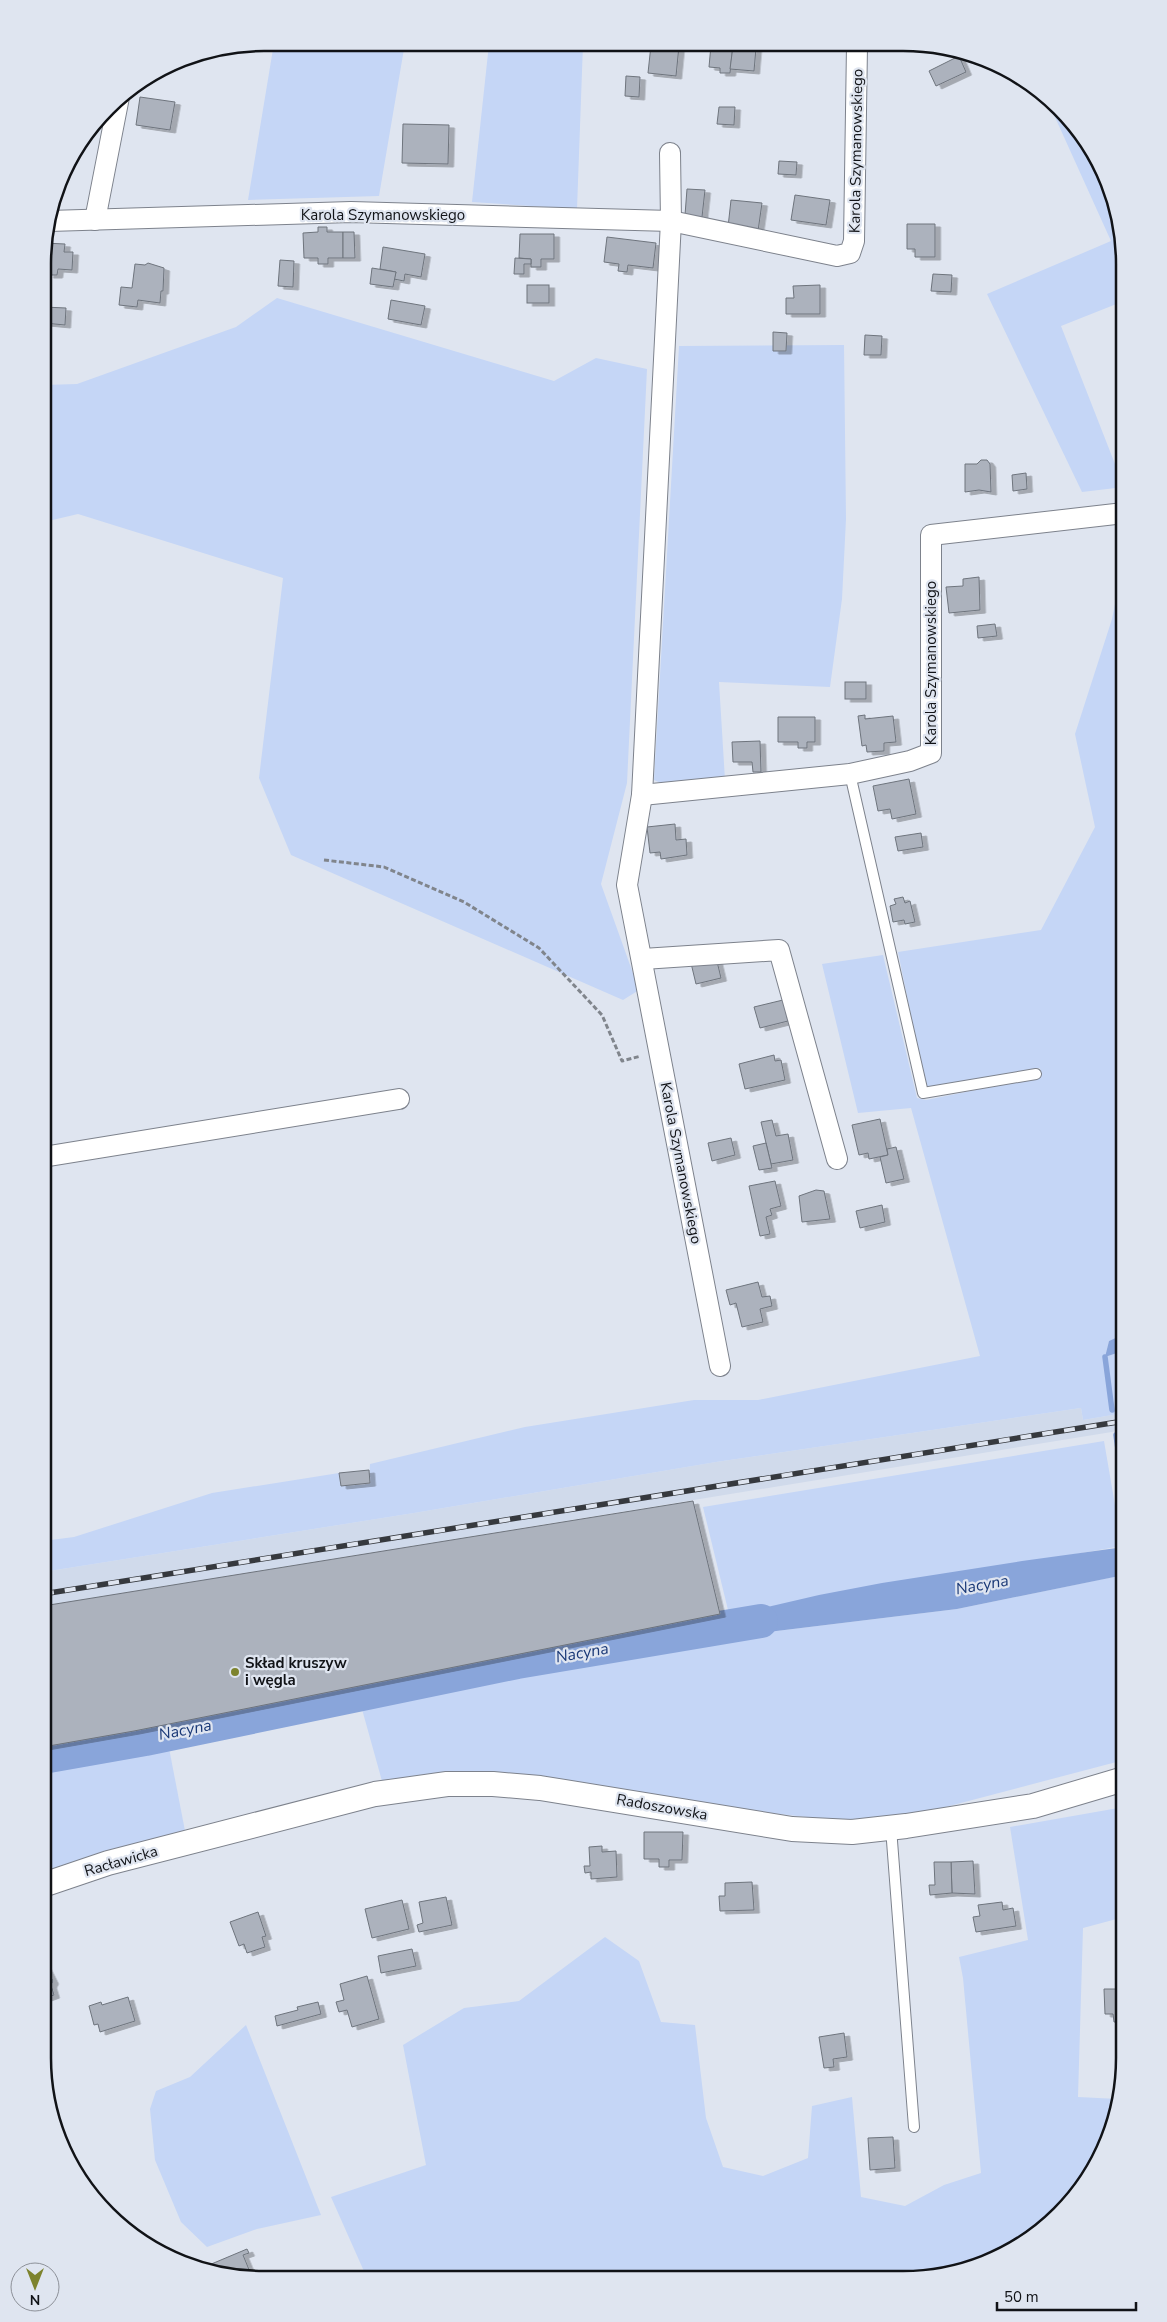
<svg xmlns="http://www.w3.org/2000/svg" width="1167" height="2322" font-family="'Nunito Sans',sans-serif">
<style>
.built{fill:#d0daeb}
.green{fill:#c5d6f6}
.water{fill:#89a5da}
.lines{fill:none;stroke-linecap:round;stroke-linejoin:round}
.stream{stroke:#89a5da;stroke-width:5.5}
.river{stroke:#89a5da;stroke-width:34}
.building{fill:#acb2bd;stroke:#6e747d;filter:url(#shadow)}
.service-casing{stroke:#7d828c;stroke-width:12}
.minor-casing{stroke:#7d828c;stroke-width:22}
.tertiary-casing{stroke:#7d828c;stroke-width:26}
.path{stroke:#80858c;stroke-width:3;stroke-dasharray:5 2.5;stroke-linecap:butt}
.service{stroke:#fff;stroke-width:10}
.minor{stroke:#fff;stroke-width:20}
.tertiary{stroke:#fff;stroke-width:24}
.rail-casing{stroke:#36393e;stroke-width:5.5}
.rail{stroke:#dfe5f0;stroke-width:4;stroke-dasharray:11;stroke-linecap:butt}
.poi-dot{fill:#7d832e;stroke:#dfe5f0;stroke-width:2}
.labels{text-anchor:middle;stroke-width:4.5;stroke-linejoin:round;paint-order:stroke}
.street-label{font-size:15px;fill:#111317;stroke:#dfe5f0}
.poi-label{font-size:15px;font-weight:bold;fill:#111317;stroke:#dfe5f0;text-anchor:start}
.water-label{font-size:16px;font-style:italic;fill:#193876;stroke:#dfe5f0}
.rim{fill:none;stroke:#111317;stroke-width:2.5}
</style>
<defs>
<filter id="shadow"><feDropShadow dx="5.5" dy="3" stdDeviation="0" flood-color="#0004"/></filter>
</defs>
<rect width="100%" height="100%" fill="#dfe5f0"/>
<path class="built" d="M 1081,1408 L 1083,1420 L 1124,1413 L 1124,1430 L 43,1606 L 43,1572 L 414,1513 L 716,1462 Z"/>
<g class="green">
<path d="M 274,43 L 405,43 L 379,196 L 248,200 Z"/>
<path d="M 489,44 L 583,44 L 577,209 L 472,202 Z"/>
<path d="M 1045,95 L 1087,141 L 1113,193 L 1124,264 L 1124,301 L 1061,326 L 1124,487 L 1082,492 L 987,294 L 1111,241 Z"/>
<path d="M 277,298 L 554,381 L 596,358 L 647,369 L 627,783 L 601,884 L 639,990 L 623,1000 L 291,855 L 259,778 L 283,578 L 78,514 L 44,522 L 44,385 L 77,384 L 236,327 Z"/>
<path d="M 844,345 L 846,519 L 842,599 L 830,687 L 719,682 L 725,780 L 668,786 L 654,780 L 679,346 Z"/>
<path d="M 1124,559 L 1124,1226 L 1123,1235 L 1124,1334 L 1109,1341 L 1105,1357 L 1117,1353 L 1124,1354 L 1124,1413 L 1083,1420 L 1081,1408 L 716,1462 L 414,1513 L 43,1572 L 43,1541 L 74,1537 L 212,1493 L 339,1473 L 341,1486 L 369,1484 L 370,1464 L 525,1427 L 694,1400 L 758,1400 L 980,1356 L 911,1108 L 858,1113 L 822,964 L 883,955 L 917,1098 L 926,1100 L 1041,1077 L 1040,1068 L 926,1089 L 898,952 L 1041,930 L 1095,827 L 1075,734 L 1112,619 Z"/>
<path d="M 1104,1441 L 1122,1546 L 729,1614 L 703,1507 Z"/>
<path d="M 1118,1576 L 1124,1658 L 1124,1760 L 896,1820 L 842,1821 L 692,1804 L 547,1777 L 491,1772 L 426,1774 L 382,1781 L 360,1702 L 719,1638 L 957,1609 Z"/>
<path d="M 168,1743 L 186,1836 L 43,1880 L 43,1768 Z"/>
<path d="M 1124,1807 L 1124,1917 L 1083,1928 L 1078,2097 L 1118,2099 L 1108,2142 L 1079,2193 L 1026,2242 L 974,2268 L 903,2279 L 367,2278 L 331,2197 L 426,2165 L 403,2045 L 464,2008 L 519,2001 L 605,1937 L 639,1961 L 661,2022 L 695,2025 L 706,2118 L 723,2167 L 763,2176 L 808,2158 L 812,2106 L 852,2097 L 861,2197 L 905,2206 L 944,2185 L 981,2173 L 963,1978 L 959,1957 L 1028,1940 L 1010,1827 Z"/>
<path d="M 246,2025 L 321,2215 L 257,2229 L 207,2247 L 181,2222 L 155,2160 L 150,2109 L 156,2091 L 190,2077 Z"/>
</g>
<g class="water">
<path d="M 1124,1334 L 1124,1354 L 1117,1353 L 1105,1357 L 1109,1341 Z"/>
<path d="M 1124,1547 L 1124,1575 L 957,1609 L 719,1638 L 716,1619 L 819,1595 L 882,1583 L 1022,1561 Z"/>
</g>
<g class="lines">
<g class="stream">
<path d="M 1105,1357 L 1112,1410"/>
<path d="M 1116,1435 L 1124,1491"/>
</g>
<path class="river" d="M 43,1757 L 145,1739 L 517,1662 L 761,1621"/>
</g>
<g class="building">
<path d="M 651,45 L 679,46 L 676,76 L 648,73 Z"/>
<path d="M 711,45 L 733,45 L 730,73 L 720,73 L 720,68 L 709,67 Z"/>
<path d="M 733,46 L 756,48 L 754,71 L 730,69 Z"/>
<path d="M 959,56 L 966,72 L 936,86 L 929,71 Z"/>
<path d="M 626,76 L 640,77 L 639,97 L 625,96 Z"/>
<path d="M 140,97 L 175,102 L 170,130 L 136,125 Z"/>
<path d="M 719,107 L 735,107 L 734,125 L 717,124 Z"/>
<path d="M 403,124 L 449,125 L 448,164 L 402,163 Z"/>
<path d="M 779,161 L 797,162 L 796,175 L 778,174 Z"/>
<path d="M 687,189 L 705,190 L 702,217 L 685,215 Z"/>
<path d="M 795,195 L 830,200 L 826,225 L 791,220 Z"/>
<path d="M 731,200 L 762,203 L 758,231 L 728,227 Z"/>
<path d="M 907,224 L 935,224 L 935,257 L 915,257 L 915,249 L 907,249 Z"/>
<path d="M 318,227 L 327,227 L 327,232 L 343,232 L 343,258 L 328,258 L 328,264 L 318,264 L 318,258 L 304,258 L 303,233 L 318,232 Z"/>
<path d="M 343,232 L 354,232 L 355,258 L 343,258 Z"/>
<path d="M 520,234 L 554,234 L 554,259 L 541,259 L 541,267 L 531,267 L 531,259 L 519,258 Z"/>
<path d="M 607,237 L 656,243 L 653,268 L 628,265 L 627,272 L 618,271 L 619,264 L 604,262 Z"/>
<path d="M 44,243 L 65,244 L 64,252 L 73,252 L 72,270 L 58,269 L 57,275 L 48,275 L 49,268 L 44,268 Z"/>
<path d="M 383,247 L 425,254 L 421,277 L 405,274 L 404,281 L 394,279 L 396,272 L 380,269 Z"/>
<path d="M 515,258 L 531,259 L 531,264 L 524,264 L 524,274 L 514,274 Z"/>
<path d="M 280,260 L 294,261 L 293,287 L 278,286 Z"/>
<path d="M 148,263 L 164,268 L 163,291 L 161,291 L 160,303 L 138,300 L 137,307 L 119,305 L 121,287 L 132,288 L 135,264 L 145,265 Z"/>
<path d="M 372,268 L 396,272 L 393,287 L 370,284 Z"/>
<path d="M 933,274 L 952,275 L 951,292 L 931,291 Z"/>
<rect x="527" y="285" width="22" height="18"/>
<path d="M 820,285 L 820,314 L 786,314 L 786,298 L 794,298 L 793,286 Z"/>
<path d="M 391,300 L 425,306 L 421,325 L 388,319 Z"/>
<path d="M 44,307 L 66,308 L 65,325 L 44,323 Z"/>
<path d="M 773,332 L 787,333 L 786,351 L 773,351 Z"/>
<path d="M 865,335 L 882,336 L 881,355 L 864,355 Z"/>
<path d="M 1124,345 L 1124,363 L 1118,347 Z"/>
<path d="M 981,460 L 987,460 L 990,464 L 991,492 L 979,490 L 965,492 L 965,464 L 977,464 Z"/>
<path d="M 1026,473 L 1027,489 L 1013,491 L 1012,475 Z"/>
<path d="M 979,577 L 980,610 L 949,613 L 946,587 L 963,586 L 963,579 Z"/>
<path d="M 995,624 L 997,636 L 978,638 L 977,626 Z"/>
<rect x="845" y="682" width="21" height="17"/>
<path d="M 865,715 L 865,719 L 893,716 L 896,742 L 884,743 L 884,751 L 867,752 L 866,745 L 862,746 L 858,716 Z"/>
<path d="M 778,717 L 815,717 L 815,742 L 807,742 L 807,748 L 798,748 L 798,742 L 778,742 Z"/>
<path d="M 760,741 L 761,772 L 753,772 L 752,762 L 733,762 L 732,742 Z"/>
<path d="M 909,779 L 916,814 L 892,819 L 890,809 L 878,811 L 873,786 Z"/>
<path d="M 675,824 L 676,840 L 686,839 L 687,855 L 661,859 L 660,852 L 650,853 L 647,827 Z"/>
<path d="M 921,833 L 923,847 L 898,851 L 895,837 Z"/>
<path d="M 903,897 L 905,903 L 910,901 L 915,922 L 905,924 L 904,920 L 893,922 L 890,906 L 896,904 L 894,899 Z"/>
<path d="M 715,953 L 721,978 L 696,984 L 690,959 Z"/>
<path d="M 783,1000 L 788,1021 L 760,1028 L 754,1007 Z"/>
<path d="M 774,1055 L 775,1061 L 781,1060 L 785,1080 L 745,1089 L 739,1064 Z"/>
<path d="M 880,1119 L 888,1155 L 869,1159 L 868,1153 L 859,1155 L 852,1125 Z"/>
<path d="M 772,1120 L 776,1136 L 788,1134 L 793,1160 L 771,1164 L 761,1122 Z"/>
<path d="M 731,1138 L 735,1155 L 712,1161 L 708,1143 Z"/>
<path d="M 766,1143 L 772,1168 L 759,1170 L 753,1146 Z"/>
<path d="M 896,1147 L 904,1179 L 886,1183 L 880,1157 L 888,1155 L 887,1149 Z"/>
<path d="M 775,1181 L 781,1206 L 770,1209 L 772,1215 L 766,1217 L 770,1234 L 760,1236 L 749,1186 Z"/>
<path d="M 816,1190 L 824,1191 L 830,1219 L 802,1222 L 799,1196 Z"/>
<path d="M 882,1205 L 885,1222 L 860,1228 L 856,1211 Z"/>
<path d="M 758,1282 L 762,1297 L 770,1296 L 772,1306 L 760,1309 L 763,1322 L 742,1327 L 736,1303 L 730,1305 L 726,1290 Z"/>
<path d="M 369,1470 L 370,1483 L 341,1486 L 339,1473 Z"/>
<path d="M 693,1501 L 720,1614 L 134,1731 L 43,1747 L 43,1606 Z"/>
<path d="M 644,1832 L 683,1832 L 682,1860 L 669,1860 L 669,1867 L 659,1867 L 659,1859 L 644,1859 Z"/>
<path d="M 602,1846 L 602,1852 L 616,1851 L 617,1877 L 591,1879 L 591,1872 L 585,1873 L 584,1866 L 590,1866 L 589,1847 Z"/>
<path d="M 973,1861 L 975,1894 L 952,1893 L 951,1862 Z"/>
<path d="M 934,1862 L 951,1862 L 952,1893 L 930,1895 L 929,1885 L 935,1885 Z"/>
<path d="M 752,1882 L 754,1910 L 720,1911 L 719,1896 L 725,1896 L 725,1883 Z"/>
<path d="M 446,1897 L 452,1925 L 419,1932 L 417,1925 L 423,1923 L 419,1902 Z"/>
<path d="M 402,1900 L 409,1929 L 372,1938 L 365,1909 Z"/>
<path d="M 1002,1902 L 1003,1910 L 1013,1908 L 1016,1926 L 976,1932 L 973,1917 L 980,1916 L 978,1905 Z"/>
<path d="M 258,1912 L 266,1936 L 262,1937 L 265,1947 L 247,1953 L 244,1944 L 239,1946 L 230,1922 Z"/>
<path d="M 412,1949 L 416,1966 L 381,1973 L 378,1956 Z"/>
<path d="M 45,1965 L 53,1981 L 51,1985 L 54,1995 L 43,1999 L 43,1966 Z"/>
<path d="M 367,1976 L 379,2019 L 352,2027 L 347,2010 L 339,2012 L 336,2002 L 344,2000 L 340,1984 Z"/>
<path d="M 1118,1986 L 1124,1986 L 1124,2022 L 1114,2022 L 1113,2014 L 1105,2014 L 1104,1989 L 1118,1989 Z"/>
<path d="M 128,1997 L 135,2021 L 100,2032 L 98,2024 L 94,2025 L 89,2006 L 101,2002 L 102,2005 Z"/>
<path d="M 318,2002 L 321,2014 L 277,2026 L 275,2016 L 298,2010 L 297,2007 Z"/>
<path d="M 844,2033 L 847,2057 L 833,2059 L 834,2067 L 824,2068 L 819,2037 Z"/>
<path d="M 893,2137 L 895,2168 L 870,2170 L 868,2138 Z"/>
<path d="M 247,2249 L 249,2253 L 243,2255 L 250,2272 L 235,2278 L 211,2270 L 209,2265 Z"/>
</g>
<g class="lines">
<g class="service-casing">
<g id="service">
<path d="M 850,774 L 923,1093 L 1036,1074"/>
<path d="M 891,1828 L 914,2127"/>
</g>
</g>
<g class="minor-casing">
<g id="minor">
<path d="M 670,153 L 671,221 L 642,795 L 627,885 L 720,1366"/>
<path d="M 95,220 L 119,97"/>
<path d="M 49,221 L 351,212 L 671,221 L 837,256 L 850,253 L 854,241 L 857,46"/>
<path d="M 642,795 L 850,774 L 910,761 L 931,753 L 931,535 L 1124,513"/>
<path d="M 643,959 L 779,950 L 837,1159"/>
<path d="M 43,1157 L 399,1099"/>
</g>
</g>
<g class="tertiary-casing">
<path id="tertiary" d="M 43,1885 L 108,1863 L 375,1794 L 447,1784 L 493,1784 L 540,1788 L 792,1829 L 852,1832 L 906,1826 L 1033,1806 L 1124,1779"/>
</g>
<path class="path" d="M 324,860 L 384,867 L 464,902 L 539,948 L 602,1015 L 622,1061 L 641,1056"/>
<use href="#service" class="service"/>
<use href="#minor" class="minor"/>
<use href="#tertiary" class="tertiary"/>
<g class="rail-casing">
<path id="rail" d="M 43,1594 L 1124,1421"/>
</g>
<use href="#rail" class="rail"/>
</g>
<circle class="poi-dot" cx="235" cy="1672" r="5"/>
<g class="labels">
<g class="street-label">
<text transform="translate(856 151) rotate(-89)" y="5">Karola Szymanowskiego</text>
<text x="383" y="220">Karola Szymanowskiego</text>
<text transform="translate(931 663) rotate(-90)" y="5">Karola Szymanowskiego</text>
<text transform="translate(681 1163) rotate(79)" y="5">Karola Szymanowskiego</text>
<text transform="translate(662 1807) rotate(10)" y="5">Radoszowska</text>
<text transform="translate(121 1861) rotate(-16)" y="5">Racławicka</text>
</g>
<g class="poi-label">
<text x="245" y="1668">Skład kruszyw<tspan x="245" dy="17">i węgla</tspan></text>
</g>
<g class="water-label">
<text transform="translate(982 1584) rotate(-10)" y="6">Nacyna</text>
<text transform="translate(582 1652) rotate(-10)" y="6">Nacyna</text>
<text transform="translate(185 1729) rotate(-11)" y="6">Nacyna</text>
</g>
</g>
<path d="M0 0H1167V2322H0ZM264 51H903A213 213 0 0 1 1116 264V2058A213 213 0 0 1 903 2271H264A213 213 0 0 1 51 2058V264A213 213 0 0 1 264 51Z" fill="#dfe5f0" fill-rule="evenodd"/>
<path class="rim" d="M264 51H903A213 213 0 0 1 1116 264V2058A213 213 0 0 1 903 2271H264A213 213 0 0 1 51 2058V264A213 213 0 0 1 264 51Z"/>
<g transform="translate(35 2287) rotate(180)"><circle r="24" fill="#dfe5f0" stroke="#8d9199"/>
<path d="M0-4L9 19L0 12L-9 19Z" fill="#7d832e"/>
<text y="-8" font-size="14" font-weight="bold" text-anchor="middle" fill="#111317">N</text>
</g>
<path d="M997 2302v8h139v-8" fill="none" stroke="#111317" stroke-width="2.5"/>
<text x="1004" y="2302" font-size="15" fill="#111317" stroke="#dfe5f0" stroke-width="4" paint-order="stroke">50 m</text>
</svg>
